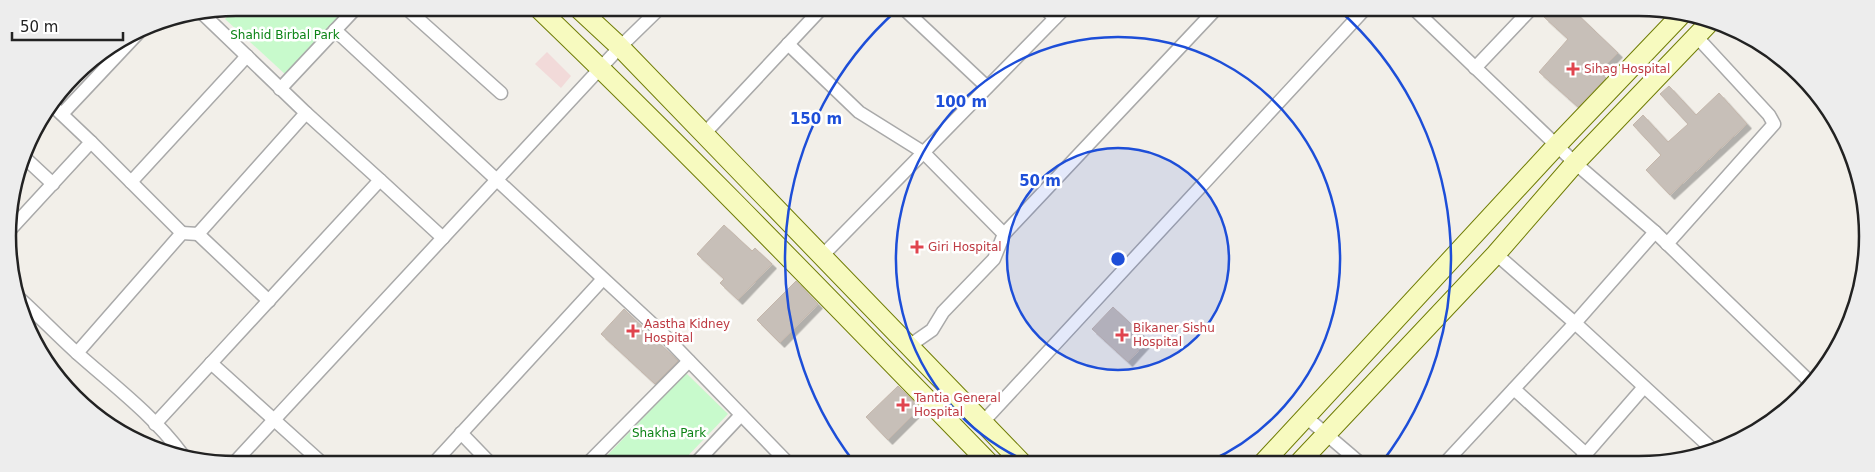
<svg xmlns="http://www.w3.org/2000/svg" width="1875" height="472" font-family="'DejaVu Sans',sans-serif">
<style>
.commercial{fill:#f2dad9}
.park{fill:#c8facc}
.building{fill:#c7bfb8;stroke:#c4b6ab;filter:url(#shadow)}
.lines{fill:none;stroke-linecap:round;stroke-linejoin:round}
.street-casing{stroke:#a9a9a9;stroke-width:15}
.secondary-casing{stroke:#707d05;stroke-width:21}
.street{stroke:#fff;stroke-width:12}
.secondary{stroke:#f7fabf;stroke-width:19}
.ring{fill:none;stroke:#1d4ed8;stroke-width:2.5}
.health-dot{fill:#e0444e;stroke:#fff;stroke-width:2}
.labels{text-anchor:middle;stroke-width:5;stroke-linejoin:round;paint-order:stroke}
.park-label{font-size:12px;fill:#0c8416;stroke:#fff}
.health-label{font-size:12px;fill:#be3a42;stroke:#fff;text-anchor:start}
.rim{fill:none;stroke:#222;stroke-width:2.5}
.centre{fill:#1d4ed8;stroke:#fff;stroke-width:2.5}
.ring-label{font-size:15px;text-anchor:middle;font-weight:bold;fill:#1d4ed8;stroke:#fff;stroke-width:5;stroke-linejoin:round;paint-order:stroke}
</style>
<defs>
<filter id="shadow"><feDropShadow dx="4.5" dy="4.5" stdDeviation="0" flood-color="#0004"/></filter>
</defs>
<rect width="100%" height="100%" fill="#f2efe9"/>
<path class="commercial" d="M 547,52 L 571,76 L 561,88 L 535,64 Z"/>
<g class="park">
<path d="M 236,8 L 348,8 L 286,75 L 225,19 Z"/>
<path d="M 686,373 L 728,414 L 681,463 L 600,463 Z"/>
</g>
<g class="building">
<path d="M 1551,9 L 1572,9 L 1618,53 L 1599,72 L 1606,78 L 1578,107 L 1539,72 L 1568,39 L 1544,17 Z"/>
<path d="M 1669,86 L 1696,115 L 1719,93 L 1747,124 L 1670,195 L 1646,170 L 1661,155 L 1633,125 L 1643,115 L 1668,142 L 1688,124 L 1660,94 Z"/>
<path d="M 724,225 L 752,251 L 755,248 L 772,264 L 738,300 L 720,283 L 724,279 L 697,254 Z"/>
<path d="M 796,281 L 818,304 L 780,343 L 757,320 Z"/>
<path d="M 1113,307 L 1148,340 L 1128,362 L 1092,329 Z"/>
<path d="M 624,309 L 678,361 L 655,384 L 601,334 Z"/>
<path d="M 898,386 L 920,408 L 888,440 L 866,417 Z"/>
</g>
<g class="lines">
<g class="street-casing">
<g id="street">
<path d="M 406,8 L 501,93"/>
<path d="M 903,8 L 987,87"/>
<path d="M 1045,9 L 1055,18"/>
<path d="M 1414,9 L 1575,163 L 1655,232 L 1806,378 L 1810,384"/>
<path d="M 335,30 L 661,332 L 788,463"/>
<path d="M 788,44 L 859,112 L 923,152 L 1004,234 L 1216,9"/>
<path d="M 1475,68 L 1531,9"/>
<path d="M 280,89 L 356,8"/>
<path d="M 306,113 L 380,180"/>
<path d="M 62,114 L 142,29"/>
<path d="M 704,134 L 822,8"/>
<path d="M 91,142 L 182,233"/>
<path d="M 25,158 L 53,184"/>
<path d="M 131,182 L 247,56"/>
<path d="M 9,231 L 91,142 L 53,106"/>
<path d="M 198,234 L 269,301"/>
<path d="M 1667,244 L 1774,124 L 1769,115 L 1696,36"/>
<path d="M 1496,254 L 1575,323 L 1712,449"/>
<path d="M 822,256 L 1064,9"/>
<path d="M 18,297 C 38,315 57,335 77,353 C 113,385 153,415 182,454"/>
<path d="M 909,346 L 932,330 L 943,312 L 994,259 L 1004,234"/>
<path d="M 77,353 L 182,233 L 198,234 L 306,113 L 203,14"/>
<path d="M 211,363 L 322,463"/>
<path d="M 1514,389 L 1586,454"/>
<path d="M 1306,417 L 1360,463"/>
<path d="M 983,422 L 1365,9"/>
<path d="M 155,424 L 380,180 L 443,238"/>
<path d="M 461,433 L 490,463"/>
<path d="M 234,463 L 620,47 L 660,8"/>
<path d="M 434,463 L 603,279"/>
<path d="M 588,463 L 689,361"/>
<path d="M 696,463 L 741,415"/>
<path d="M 1445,463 L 1575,323 L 1655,232"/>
<path d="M 1578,463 L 1644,387"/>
</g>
</g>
<g class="secondary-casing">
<g id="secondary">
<path d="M 538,8 C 692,156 840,310 989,463"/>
<path d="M 578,8 L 620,47 L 1022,463"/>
<path d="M 1263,463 L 1557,145 L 1682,14"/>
<path d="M 1299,463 L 1496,254 L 1575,163 L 1709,23"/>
</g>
</g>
<use href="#street" class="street"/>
<use href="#secondary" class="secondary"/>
</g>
<circle cx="1118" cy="259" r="111" fill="#1d4ed8" fill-opacity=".12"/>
<g class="ring">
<circle cx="1118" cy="259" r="111"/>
<path d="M1028 462A222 222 0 1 1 1208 462"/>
<path d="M854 462A333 333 0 0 1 897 10M1339 10A333 333 0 0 1 1382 462"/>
</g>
<g class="health-dot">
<path d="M1570.5 61.5h5v5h5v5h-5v5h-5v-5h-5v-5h5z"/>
<path d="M914.5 239.5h5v5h5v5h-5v5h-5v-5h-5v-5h5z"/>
<path d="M630.5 323.5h5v5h5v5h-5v5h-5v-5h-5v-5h5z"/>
<path d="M1119.5 327.5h5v5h5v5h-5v5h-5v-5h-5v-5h5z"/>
<path d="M900.5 397.5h5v5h5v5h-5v5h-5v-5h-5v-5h5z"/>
</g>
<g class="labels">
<g class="park-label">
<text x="285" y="39">Shahid Birbal Park</text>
<text x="669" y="437">Shakha Park</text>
</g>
<g class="health-label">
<text x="1584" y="73">Sihag Hospital</text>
<text x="928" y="251">Giri Hospital</text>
<text x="644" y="328">Aastha Kidney<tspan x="644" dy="14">Hospital</tspan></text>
<text x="1133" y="332">Bikaner Sishu<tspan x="1133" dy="14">Hospital</tspan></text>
<text x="914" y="402">Tantia General<tspan x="914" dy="14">Hospital</tspan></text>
</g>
</g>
<path d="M0 0H1875V472H0ZM236 16H1639A220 220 0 0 1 1859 236V236A220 220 0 0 1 1639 456H236A220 220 0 0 1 16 236V236A220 220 0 0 1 236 16Z" fill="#ededed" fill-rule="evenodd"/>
<path class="rim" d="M236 16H1639A220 220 0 0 1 1859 236V236A220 220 0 0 1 1639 456H236A220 220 0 0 1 16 236V236A220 220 0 0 1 236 16Z"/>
<circle cx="1118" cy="259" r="8" class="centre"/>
<g class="ring-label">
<text x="961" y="107">100 m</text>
<text x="816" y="124">150 m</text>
<text x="1040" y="186">50 m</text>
</g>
<path d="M12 32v8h111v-8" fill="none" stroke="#222222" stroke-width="2.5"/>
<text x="20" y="32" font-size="15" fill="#222222" stroke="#ffffff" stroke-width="4" paint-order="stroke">50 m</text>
</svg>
